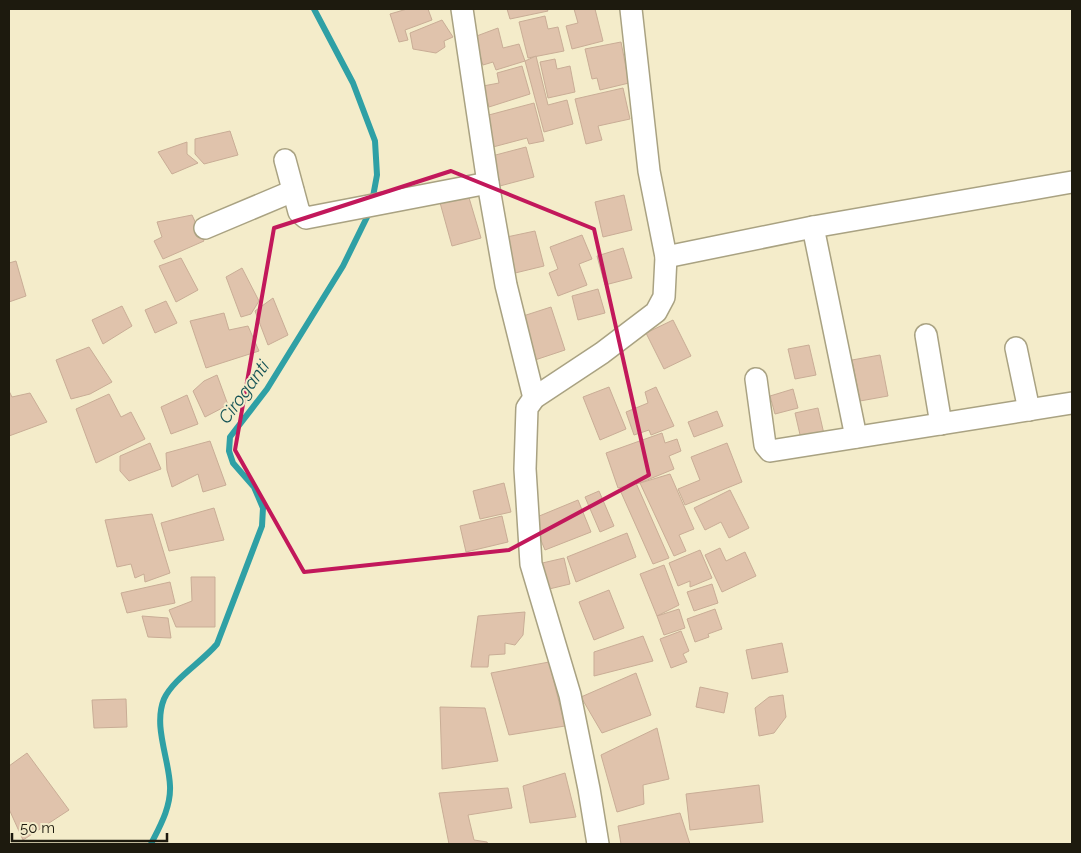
<svg xmlns="http://www.w3.org/2000/svg" width="1081" height="853" font-family="Raleway,sans-serif">
<style>
.lines{fill:none;stroke-linecap:round;stroke-linejoin:round}
.stream{stroke:#2fa0a5;stroke-width:6}
.building{fill:#e0c3ac;stroke:#c9ad96}
.minor-casing{stroke:#a9a282;stroke-width:24}
.minor{stroke:#fff;stroke-width:21}
.marked{fill:none;stroke:#c2185b;stroke-width:4;stroke-linejoin:round}
.labels{text-anchor:middle;stroke-width:4;stroke-linejoin:round;paint-order:stroke}
.water-label{font-size:18px;font-style:italic;fill:#155356;stroke:#f4ecca}
</style>
<rect width="100%" height="100%" fill="#f4ecca"/>
<g class="lines">
<g class="stream">
<path d="M 314,9 L 353,83 L 375,141 L 377,175 L 372,202"/>
<path d="M 151,844 C 160,826 171,807 170,786 C 169,758 153,726 164,699 C 173,679 202,662 217,644 L 262,526 L 263,508 L 254,487 L 233,463 L 229,451 L 230,437 L 267,389 L 343,266 L 370,211"/>
</g>
</g>
<g class="building">
<path d="M 407,9 L 428,9 L 432,20 L 405,30 L 408,40 L 399,42 L 390,14 Z"/>
<path d="M 507,9 L 547,9 L 548,11 L 510,19 Z"/>
<path d="M 574,9 L 595,9 L 603,41 L 572,49 L 566,26 L 578,23 Z"/>
<path d="M 545,16 L 548,29 L 558,27 L 564,51 L 528,58 L 519,22 Z"/>
<path d="M 442,20 L 453,37 L 444,41 L 445,47 L 436,53 L 413,49 L 410,33 Z"/>
<path d="M 498,28 L 503,48 L 519,44 L 525,61 L 496,70 L 493,62 L 483,65 L 474,37 Z"/>
<path d="M 621,42 L 629,83 L 600,90 L 597,78 L 592,79 L 585,49 Z"/>
<path d="M 536,56 L 548,105 L 567,100 L 573,124 L 544,132 L 525,61 Z"/>
<path d="M 555,59 L 557,69 L 570,66 L 575,92 L 548,98 L 540,62 Z"/>
<path d="M 522,66 L 530,94 L 489,107 L 483,86 L 499,83 L 497,73 Z"/>
<path d="M 623,88 L 630,119 L 598,126 L 602,140 L 586,144 L 575,99 Z"/>
<path d="M 534,103 L 544,141 L 529,144 L 527,138 L 493,147 L 485,116 Z"/>
<path d="M 230,131 L 238,155 L 204,164 L 195,154 L 195,139 Z"/>
<path d="M 187,142 L 187,154 L 198,163 L 172,174 L 158,152 Z"/>
<path d="M 526,147 L 534,177 L 496,187 L 488,157 Z"/>
<path d="M 467,191 L 481,238 L 452,246 L 439,199 Z"/>
<path d="M 624,195 L 632,230 L 603,237 L 595,202 Z"/>
<path d="M 192,215 L 204,241 L 163,259 L 154,241 L 162,237 L 157,222 Z"/>
<path d="M 535,231 L 544,266 L 511,274 L 502,238 Z"/>
<path d="M 582,235 L 592,259 L 579,264 L 587,285 L 558,296 L 549,273 L 558,269 L 550,247 Z"/>
<path d="M 623,248 L 632,278 L 605,285 L 597,256 Z"/>
<path d="M 181,258 L 198,290 L 176,302 L 159,266 Z"/>
<path d="M 16,261 L 26,296 L 9,302 L 9,263 Z"/>
<path d="M 242,268 L 259,301 L 251,314 L 241,317 L 226,277 Z"/>
<path d="M 598,289 L 605,313 L 578,320 L 572,296 Z"/>
<path d="M 273,298 L 288,335 L 268,345 L 255,311 Z"/>
<path d="M 166,301 L 177,323 L 155,333 L 145,310 Z"/>
<path d="M 122,306 L 132,326 L 103,344 L 92,320 Z"/>
<path d="M 551,307 L 565,350 L 535,360 L 520,317 Z"/>
<path d="M 224,313 L 229,330 L 248,326 L 259,351 L 206,368 L 190,321 Z"/>
<path d="M 673,320 L 691,356 L 664,369 L 646,333 Z"/>
<path d="M 809,345 L 816,375 L 795,379 L 788,349 Z"/>
<path d="M 89,347 L 112,382 L 90,394 L 71,399 L 56,360 Z"/>
<path d="M 880,355 L 888,396 L 860,401 L 852,360 Z"/>
<path d="M 217,375 L 228,405 L 205,417 L 193,391 L 204,381 Z"/>
<path d="M 609,387 L 626,429 L 600,440 L 583,397 Z"/>
<path d="M 656,387 L 674,426 L 651,435 L 649,430 L 634,435 L 626,412 L 648,403 L 645,392 Z"/>
<path d="M 793,389 L 798,408 L 775,414 L 770,396 Z"/>
<path d="M 9,391 L 12,397 L 30,393 L 47,422 L 9,436 Z"/>
<path d="M 109,394 L 121,417 L 131,412 L 145,439 L 96,463 L 76,409 Z"/>
<path d="M 187,395 L 198,424 L 171,434 L 161,407 Z"/>
<path d="M 818,408 L 824,434 L 801,439 L 795,413 Z"/>
<path d="M 717,411 L 723,426 L 694,437 L 688,422 Z"/>
<path d="M 662,433 L 665,443 L 677,439 L 681,451 L 669,456 L 674,469 L 640,483 L 618,488 L 606,453 Z"/>
<path d="M 210,441 L 226,485 L 203,492 L 198,474 L 172,487 L 167,470 L 166,453 Z"/>
<path d="M 150,443 L 161,469 L 129,481 L 120,471 L 120,456 Z"/>
<path d="M 727,443 L 742,482 L 685,505 L 678,489 L 700,480 L 691,457 Z"/>
<path d="M 670,474 L 694,529 L 679,535 L 686,551 L 674,556 L 640,483 Z"/>
<path d="M 504,483 L 511,512 L 480,519 L 473,491 Z"/>
<path d="M 636,483 L 669,558 L 653,564 L 620,490 Z"/>
<path d="M 730,490 L 749,528 L 729,538 L 721,522 L 705,530 L 694,508 Z"/>
<path d="M 599,491 L 614,526 L 600,532 L 585,497 Z"/>
<path d="M 578,500 L 591,532 L 545,550 L 532,519 Z"/>
<path d="M 214,508 L 224,540 L 169,551 L 161,523 Z"/>
<path d="M 152,514 L 170,573 L 145,582 L 144,574 L 135,578 L 131,564 L 117,567 L 105,520 Z"/>
<path d="M 502,516 L 508,542 L 466,552 L 460,526 Z"/>
<path d="M 627,533 L 636,557 L 576,582 L 567,557 Z"/>
<path d="M 720,548 L 726,561 L 745,552 L 756,576 L 722,592 L 705,555 Z"/>
<path d="M 700,550 L 712,578 L 690,587 L 690,581 L 678,586 L 669,563 Z"/>
<path d="M 564,558 L 570,584 L 545,590 L 538,564 Z"/>
<path d="M 664,565 L 679,605 L 657,616 L 640,574 Z"/>
<path d="M 191,577 L 215,577 L 215,627 L 176,627 L 169,610 L 192,601 Z"/>
<path d="M 170,582 L 175,603 L 127,613 L 121,593 Z"/>
<path d="M 712,584 L 718,603 L 694,611 L 687,592 Z"/>
<path d="M 609,590 L 624,628 L 594,640 L 579,602 Z"/>
<path d="M 679,609 L 685,628 L 664,635 L 657,616 Z"/>
<path d="M 715,609 L 722,629 L 708,634 L 709,637 L 695,642 L 687,619 Z"/>
<path d="M 525,612 L 523,635 L 515,645 L 505,643 L 505,654 L 489,655 L 488,667 L 471,667 L 478,616 Z"/>
<path d="M 142,616 L 168,618 L 171,638 L 148,637 Z"/>
<path d="M 681,631 L 689,651 L 683,654 L 687,662 L 671,668 L 660,639 Z"/>
<path d="M 643,636 L 653,661 L 594,676 L 594,652 Z"/>
<path d="M 782,643 L 788,672 L 752,679 L 746,650 Z"/>
<path d="M 549,662 L 565,726 L 509,735 L 491,673 Z"/>
<path d="M 636,673 L 651,715 L 602,733 L 581,697 Z"/>
<path d="M 700,687 L 728,693 L 724,713 L 696,707 Z"/>
<path d="M 783,695 L 786,717 L 774,733 L 759,736 L 755,708 L 769,697 Z"/>
<path d="M 126,699 L 127,727 L 94,728 L 92,700 Z"/>
<path d="M 440,707 L 485,708 L 498,761 L 442,769 Z"/>
<path d="M 657,728 L 669,779 L 643,785 L 644,804 L 617,812 L 601,755 Z"/>
<path d="M 27,753 L 69,810 L 23,840 L 9,809 L 9,766 Z"/>
<path d="M 565,773 L 576,817 L 530,823 L 523,786 Z"/>
<path d="M 759,785 L 763,822 L 690,830 L 686,794 Z"/>
<path d="M 508,788 L 512,808 L 468,815 L 474,840 L 487,842 L 488,844 L 449,844 L 439,793 Z"/>
<path d="M 680,813 L 690,844 L 621,844 L 618,826 Z"/>
</g>
<g class="lines">
<g class="minor-casing">
<g id="minor">
<path d="M 462,9 L 488,183 L 506,285 L 534,398"/>
<path d="M 285,160 L 299,212 L 306,218 L 488,183"/>
<path d="M 813,227 L 856,437"/>
<path d="M 205,228 L 293,191"/>
<path d="M 666,257 L 813,227 L 1072,182"/>
<path d="M 926,335 L 941,424"/>
<path d="M 1016,348 L 1029,410"/>
<path d="M 756,379 L 765,445 L 770,451 L 1072,403"/>
<path d="M 598,844 L 589,789 L 570,695 L 531,564 L 525,469 L 527,408 L 534,398 L 602,353 L 656,312 L 664,297 L 666,257 L 649,171 L 631,9"/>
</g>
</g>
<use href="#minor" class="minor"/>
</g>
<path class="marked" d="M 451,171 L 594,229 L 649,475 L 509,550 L 304,572 L 235,450 L 274,228 Z"/>
<g class="labels">
<g class="water-label">
<text transform="translate(244 392) rotate(-54)" y="6">Ciroganti</text>
</g>
</g>
<rect width="1081" height="853" fill="none" stroke="#1d1a0e" stroke-width="20"/>
<path d="M12 833v8h155v-8" fill="none" stroke="#1d1a0e" stroke-width="2.5"/>
<text x="20" y="833" font-size="15" fill="#1d1a0e" stroke="#f4ecca" stroke-width="4" paint-order="stroke">50 m</text>
</svg>
